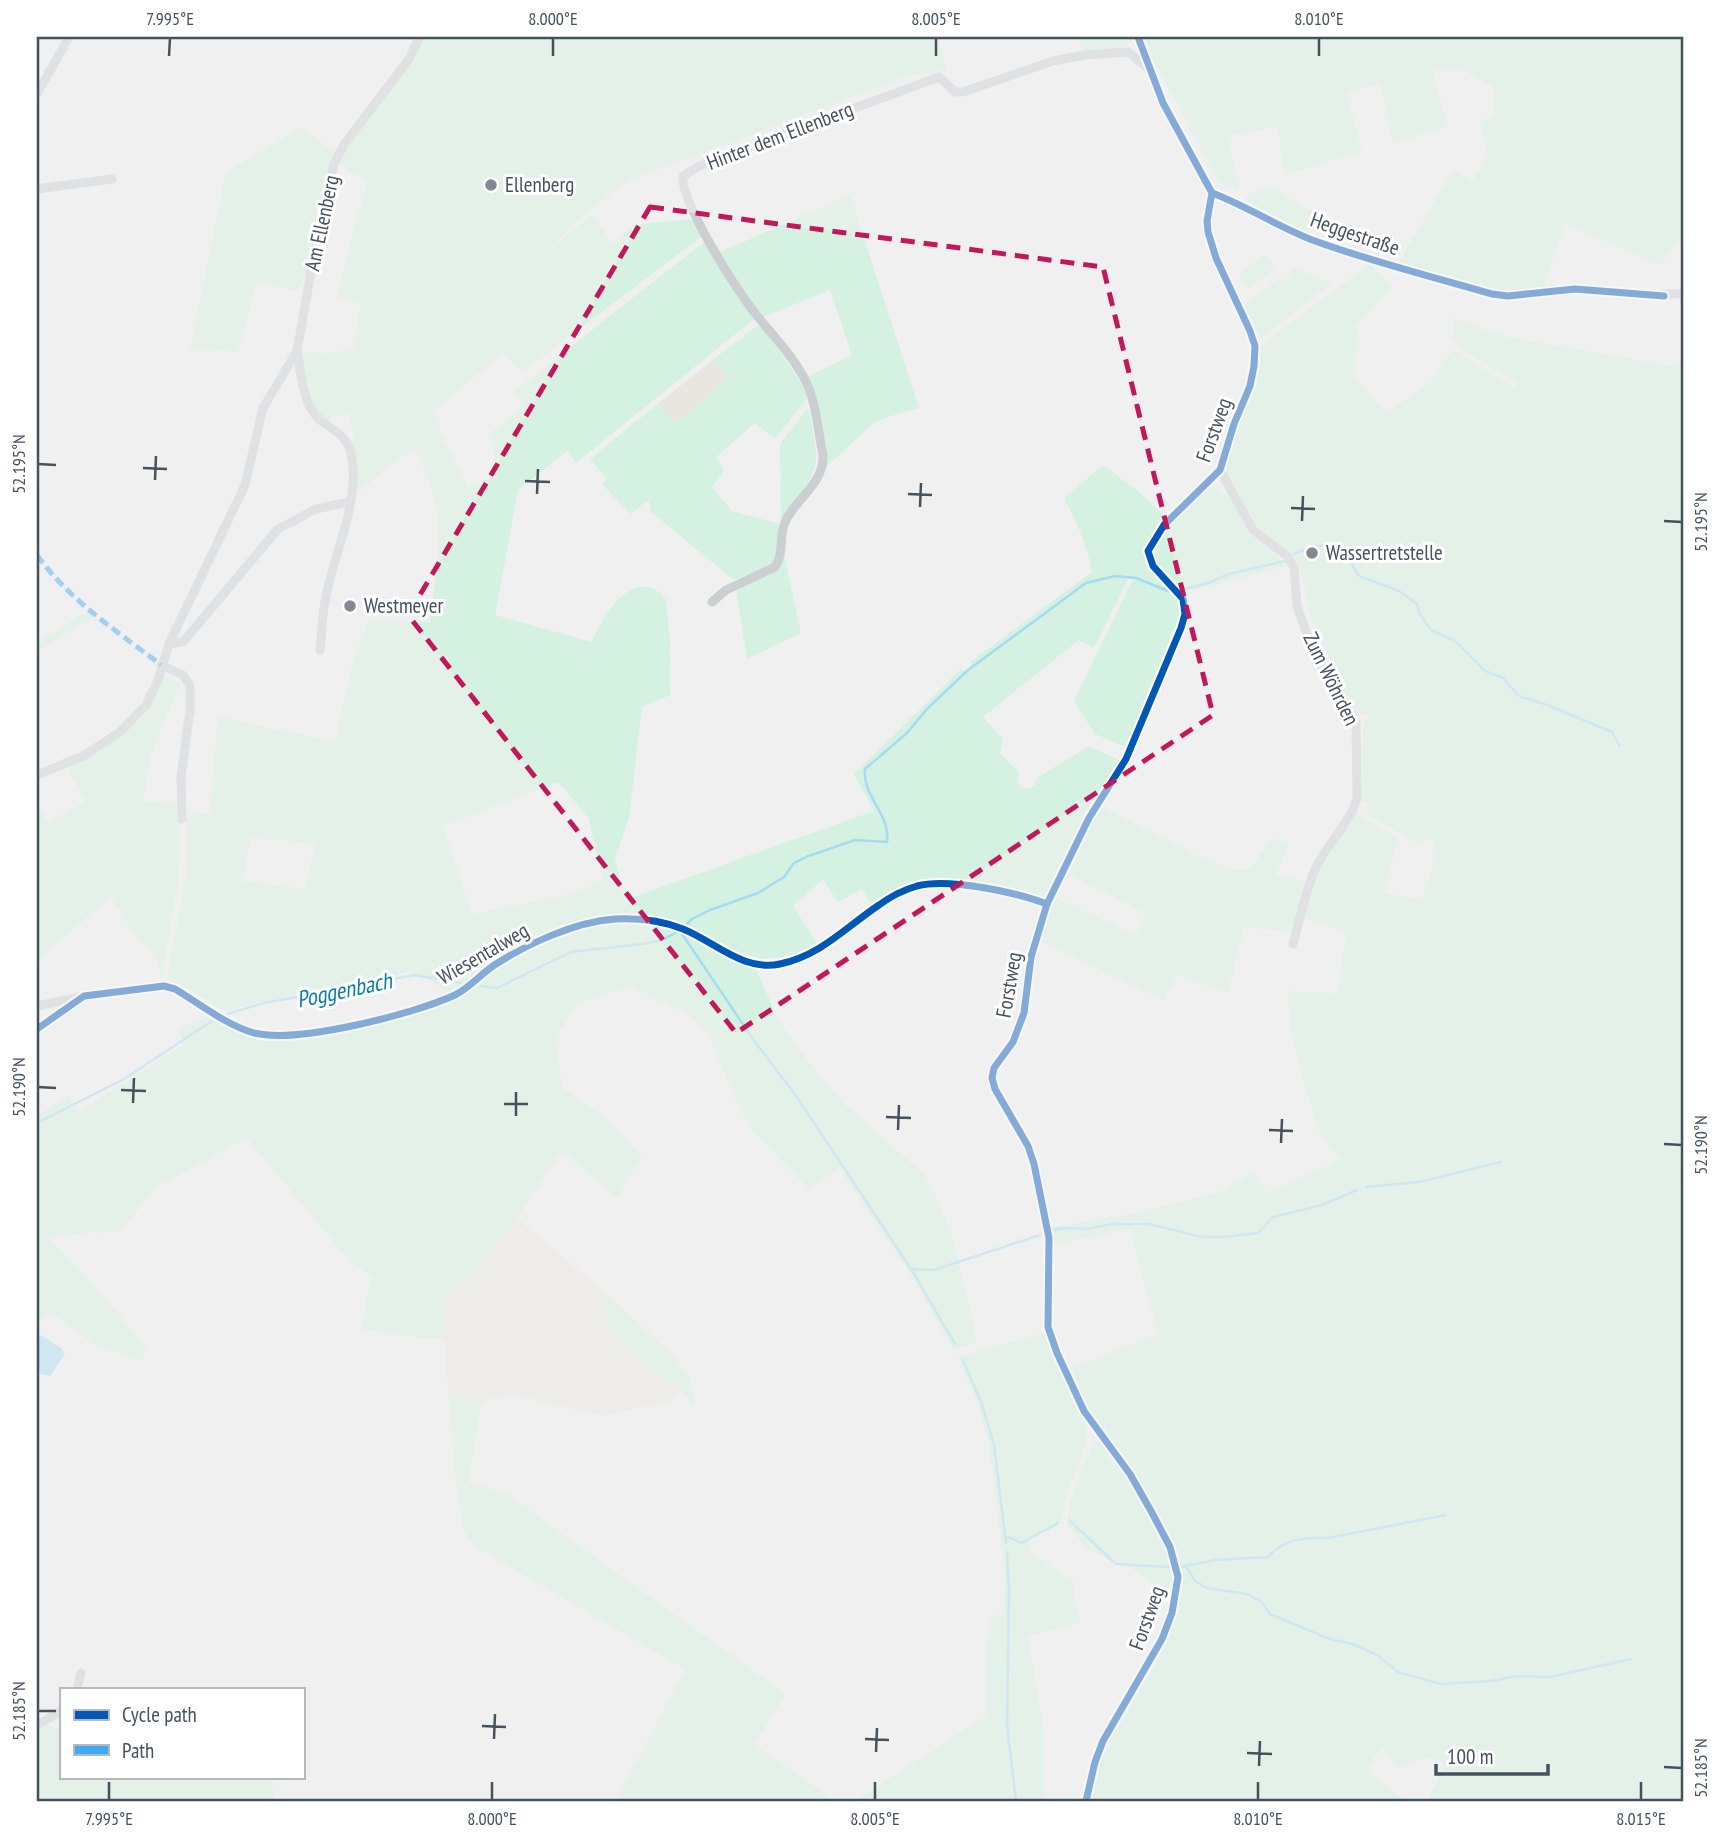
<svg xmlns="http://www.w3.org/2000/svg" width="1720" height="1838" font-family="'PT Sans Narrow',sans-serif">
<style>
.green{fill:#d4f1e1;fill-rule:evenodd}
.sand{fill:#e9e6df}
.water{fill:#a6dcf1}
.lines{fill:none;stroke-linecap:round;stroke-linejoin:round}
.stream{stroke:#a6dcf1;stroke-width:2.5}
.minor{stroke:#cccfd1;stroke-width:9}
.quiet{stroke:#3fa9f5;stroke-width:5;stroke-dasharray:10 5;stroke-linecap:butt}
.cycleway-casing{stroke:#fff;stroke-width:11}
.cycleway{stroke:#0057b8;stroke-width:7}
.marked{fill:none;stroke:#c2185b;stroke-width:5;stroke-dasharray:14 9;stroke-linejoin:round}
.ticks{fill:none;stroke:#46515e;stroke-width:2.5}
.poi-dot{fill:#828991;stroke:#fff;stroke-width:2.5}
.labels{text-anchor:middle;stroke-width:6;stroke-linejoin:round;paint-order:stroke}
.street-label{font-size:21px;fill:#46515e;stroke:#fff}
.poi-label{font-size:21px;fill:#46515e;stroke:#fff;text-anchor:start}
.water-label{font-size:23px;font-style:italic;fill:#057eab;stroke:#fff}
.neatline{fill:none;stroke:#46515e;stroke-width:2.5}
.ticks-label{font-size:18px;text-anchor:middle;fill:#46515e}
</style>
<rect width="100%" height="100%" fill="#f1f0f0"/>
<g class="green">
<path d="M 422,37 L 937,37 L 947,70 L 908,76 L 627,181 L 587,212 L 546,253 L 593,214 L 612,244 L 635,225 L 691,219 L 701,232 L 701,237 L 522,372 L 503,353 L 434,411 L 441,433 L 468,486 L 497,477 L 491,432 L 525,406 L 513,392 L 704,242 L 707,243 L 753,315 L 754,319 L 576,463 L 567,451 L 518,490 L 495,615 L 592,642 C 600,621 624,579 652,588 C 657,590 662,593 665,598 C 667,602 667,609 667,614 C 671,641 671,668 670,695 L 642,707 L 629,818 L 615,859 L 625,900 L 874,811 L 854,774 L 961,669 L 965,671 L 971,666 L 971,661 L 1092,572 C 1087,545 1077,523 1064,498 L 1103,465 L 1138,491 L 1168,519 L 1146,550 L 1181,605 L 1180,622 L 1127,748 L 1095,734 L 1074,701 L 1133,579 L 1128,579 L 1094,648 L 1079,640 L 983,717 L 1003,739 L 1000,753 L 1020,774 L 1017,782 L 1021,788 L 1029,789 L 1035,785 L 1037,778 L 1089,746 L 1121,761 L 1086,815 L 1045,898 C 1012,888 941,873 909,883 C 895,887 883,897 872,905 L 862,889 L 838,902 L 823,879 L 793,906 L 818,945 L 790,956 L 762,959 L 738,952 L 679,922 L 621,913 L 621,923 L 667,929 L 687,936 L 756,970 L 780,1022 L 811,1065 L 843,1103 L 923,1173 C 954,1220 965,1288 977,1342 L 953,1349 L 908,1270 L 839,1168 L 809,1189 L 750,1128 L 736,1101 L 708,1033 L 688,1014 L 629,986 L 576,1004 L 556,1038 L 562,1087 L 608,1120 L 642,1156 L 617,1198 L 562,1151 L 517,1218 L 476,1272 L 442,1299 L 445,1338 L 430,1339 L 361,1329 L 371,1277 L 343,1253 L 247,1138 L 156,1187 L 121,1231 L 47,1237 L 105,1297 L 146,1348 L 142,1362 L 94,1344 L 51,1313 L 37,1322 L 37,1115 L 68,1096 L 78,1112 L 183,1045 L 178,1028 L 211,1016 L 251,1036 L 390,1021 L 449,993 L 430,980 L 416,977 L 414,971 L 323,988 L 224,1011 L 167,976 L 187,872 L 187,815 L 210,813 L 218,717 L 335,742 L 354,656 L 369,622 L 430,622 C 433,585 443,543 436,506 C 432,486 424,468 415,449 L 398,459 L 356,494 L 353,433 L 347,413 L 326,421 C 305,404 306,376 302,351 L 326,353 L 354,349 L 361,303 L 337,296 L 367,182 L 338,164 L 349,144 ZM 558,782 L 588,817 L 603,880 L 571,894 L 472,914 L 443,826 ZM 250,838 L 315,844 L 305,889 L 243,881 Z"/>
<path d="M 1078,37 L 1132,37 L 1133,39 L 1125,48 L 1082,52 Z"/>
<path d="M 1143,37 L 1683,37 L 1683,242 L 1675,244 L 1661,265 L 1565,224 L 1543,288 L 1502,291 L 1398,264 L 1453,170 L 1473,181 L 1488,154 L 1480,121 L 1495,115 L 1495,88 L 1460,69 L 1432,69 L 1448,126 L 1393,143 L 1380,84 L 1347,93 L 1362,151 L 1284,175 L 1278,126 L 1228,136 L 1239,191 L 1217,180 L 1160,70 L 1153,66 Z"/>
<path d="M 302,127 L 335,153 L 330,164 L 310,270 L 296,291 L 257,280 L 238,351 L 190,350 L 226,172 Z"/>
<path d="M 1269,187 L 1314,212 L 1307,232 L 1246,201 L 1248,194 Z"/>
<path d="M 850,195 L 919,408 L 887,417 L 871,425 L 826,467 L 826,454 L 807,377 L 852,355 L 830,290 L 761,318 L 720,252 Z"/>
<path d="M 1265,254 L 1276,268 L 1248,289 L 1238,275 Z"/>
<path d="M 1370,264 L 1392,287 L 1357,325 L 1356,378 L 1386,413 L 1430,383 L 1453,349 L 1516,389 L 1517,382 L 1462,350 L 1453,339 L 1453,318 L 1507,337 L 1671,366 L 1683,362 L 1683,1801 L 1427,1801 L 1445,1765 L 1431,1757 L 1396,1767 L 1382,1748 L 1365,1769 L 1405,1801 L 1091,1801 L 1100,1763 L 1109,1741 L 1155,1665 L 1177,1612 L 1172,1596 L 1129,1567 L 1116,1564 L 1087,1548 L 1067,1525 L 1073,1491 L 1092,1447 L 1106,1437 L 1090,1415 L 1069,1369 L 1158,1334 L 1130,1229 L 1054,1244 L 1051,1227 L 1138,1213 L 1222,1191 L 1255,1172 L 1268,1194 L 1340,1160 L 1320,1134 L 1302,1078 L 1290,1029 L 1288,991 L 1338,993 L 1346,933 L 1303,916 L 1321,863 L 1353,814 L 1357,814 L 1398,838 L 1385,893 L 1421,900 L 1436,859 L 1434,841 L 1425,839 L 1421,845 L 1366,814 L 1370,806 L 1361,800 L 1363,723 L 1370,716 L 1366,712 L 1356,716 L 1310,616 L 1305,588 L 1296,558 L 1264,536 L 1252,520 L 1227,475 L 1228,456 L 1238,425 L 1254,389 L 1260,366 L 1260,346 Z"/>
<path d="M 1292,268 L 1332,283 L 1257,341 L 1242,307 L 1280,277 L 1287,281 Z"/>
<path d="M 757,326 L 762,326 L 805,388 L 807,398 L 775,439 L 755,423 L 716,457 L 724,471 L 712,487 L 732,511 L 780,524 L 777,553 L 772,565 L 734,580 L 651,512 L 649,500 L 630,514 L 602,484 L 607,479 L 590,459 L 659,403 L 676,422 L 716,389 L 727,376 L 714,359 Z"/>
<path d="M 808,408 C 822,472 820,468 781,520 L 780,444 Z"/>
<path d="M 1212,485 L 1224,495 L 1227,492 L 1245,524 L 1258,541 L 1290,565 L 1186,592 C 1176,583 1161,573 1155,561 C 1144,540 1198,499 1212,485 Z"/>
<path d="M 784,555 L 801,633 L 747,659 L 736,590 Z"/>
<path d="M 86,612 L 94,617 L 37,651 L 37,642 Z"/>
<path d="M 163,675 L 180,684 L 151,754 L 143,801 L 180,804 L 179,876 L 162,979 L 154,953 L 136,937 L 111,897 L 50,949 L 37,964 L 37,805 L 48,823 L 86,801 L 66,766 L 122,736 Z"/>
<path d="M 1100,806 L 1201,858 L 1238,871 L 1251,869 L 1272,837 L 1289,845 L 1276,875 L 1309,883 L 1294,932 L 1244,927 L 1228,993 L 1178,975 L 1164,1000 L 1038,940 L 1054,897 L 1136,935 L 1145,912 L 1066,873 Z"/>
<path d="M 601,1289 L 672,1354 L 691,1380 L 694,1405 L 680,1390 L 613,1337 Z"/>
<path d="M 1044,1333 L 1071,1397 L 1086,1424 L 1086,1443 L 1066,1497 L 1060,1524 L 1027,1541 L 1031,1553 L 1073,1580 L 1073,1598 L 1081,1622 L 1028,1636 L 1044,1732 L 1044,1801 L 855,1801 L 986,1716 C 985,1695 983,1632 993,1616 L 1003,1614 L 1005,1577 L 989,1443 L 978,1405 L 958,1357 Z"/>
<path d="M 448,1391 L 481,1402 L 469,1482 L 508,1495 L 786,1694 L 754,1744 L 835,1801 L 616,1801 L 685,1669 L 473,1545 L 463,1529 L 456,1484 Z"/>
<path d="M 43,1725 L 61,1729 L 61,1777 L 270,1777 L 276,1801 L 37,1801 L 37,1729 Z"/>
</g>
<g class="sand">
<path d="M 714,359 L 727,375 L 716,389 L 675,423 L 659,403 Z"/>
<path d="M 517,1218 L 601,1289 L 613,1337 L 680,1390 L 673,1400 L 603,1416 L 510,1394 L 481,1402 L 448,1391 L 442,1300 L 476,1272 Z"/>
</g>
<path class="water" d="M 41,1335 L 61,1348 L 65,1354 L 50,1376 L 39,1374 L 37,1371 L 37,1339 Z"/>
<g class="lines">
<g class="stream">
<path d="M 1294,554 L 1311,547 L 1327,545 L 1343,550 L 1359,576 L 1399,591 L 1417,604 L 1419,613 L 1431,630 L 1455,641 L 1485,671 L 1503,678 L 1519,696 L 1550,706 L 1612,732 L 1619,745"/>
<path d="M 1185,589 L 1208,583 L 1229,574 L 1285,561"/>
<path d="M 684,927 L 692,919 L 710,910 L 758,893 L 784,877 L 794,863 L 806,857 L 855,840 L 887,842 C 891,814 862,797 865,769 L 907,733 L 927,709 L 968,670 L 1086,583 L 1115,576 L 1136,578 L 1173,593"/>
<path d="M 680,931 L 755,1042 L 797,1097 L 911,1269 L 955,1344"/>
<path d="M 481,986 L 497,988 L 571,952 L 643,944 L 662,940 L 679,931"/>
<path d="M 227,1014 L 264,1003 L 415,975 L 461,983"/>
<path d="M 37,1123 L 124,1079 L 212,1021"/>
<path d="M 1366,1187 L 1419,1182 L 1501,1162"/>
<path d="M 1053,1230 L 1065,1228 L 1088,1229 L 1111,1224 L 1149,1224 L 1202,1237 L 1225,1237 L 1258,1233 L 1273,1217 L 1322,1205 L 1357,1190"/>
<path d="M 913,1269 L 934,1270 L 1040,1235"/>
<path d="M 963,1360 L 981,1402 L 994,1445 L 1006,1543"/>
<path d="M 1069,1520 L 1116,1564 L 1168,1567"/>
<path d="M 1005,1536 L 1022,1543 L 1058,1523"/>
<path d="M 1007,1552 L 1009,1589 L 1007,1725 L 1016,1801"/>
<path d="M 1186,1566 L 1195,1581 L 1207,1588 L 1247,1594 L 1262,1602 L 1270,1614 L 1327,1638 L 1352,1644 L 1377,1655 L 1398,1672 L 1441,1684 L 1491,1681 L 1517,1676 L 1550,1677 L 1631,1659"/>
<path d="M 1181,1567 L 1215,1560 L 1268,1557 C 1283,1539 1305,1537 1328,1538 L 1446,1515"/>
</g>
<g class="minor">
<path d="M 1138,37 L 1163,103 L 1212,193 C 1247,206 1280,228 1315,241 C 1373,262 1433,277 1492,294 C 1518,297 1543,289 1568,289 C 1607,289 1644,298 1683,293"/>
<path d="M 37,94 L 69,37"/>
<path d="M 37,189 L 112,179"/>
<path d="M 297,351 C 301,372 302,401 317,417 C 329,429 345,433 350,450 C 363,498 334,551 326,597 C 322,614 322,633 320,650"/>
<path d="M 1220,470 L 1253,530 L 1287,556 L 1294,567 L 1297,606 L 1315,656 L 1343,698 L 1356,723 L 1357,799 C 1350,821 1332,839 1320,860 C 1306,885 1301,916 1293,944"/>
<path d="M 712,602 L 726,590 L 775,567 C 785,553 778,535 786,520 C 798,497 824,483 823,455 C 818,433 817,407 808,386 C 795,357 770,333 751,308 C 734,285 680,201 683,176 L 701,165 L 939,77 L 955,92 L 963,92 L 1053,61 L 1084,55 L 1128,52 L 1149,69"/>
<path d="M 169,644 L 183,642 L 278,529 L 316,509 L 349,502"/>
<path d="M 161,665 L 183,675 L 190,686 L 190,711 L 181,776 L 182,819"/>
<path d="M 37,775 L 83,756 L 120,732 L 146,705 L 157,683 L 169,644 L 245,485 L 263,408 L 297,351 L 319,227 L 334,164 L 345,143 L 409,59 L 420,37"/>
<path d="M 37,1006 L 84,996 L 164,986 L 175,989 C 200,1004 226,1025 254,1033 C 297,1044 414,1014 455,995 C 469,988 480,975 493,966 C 527,944 574,922 615,919 C 637,918 663,921 683,929 C 715,942 744,972 780,964 C 820,956 846,927 879,905 C 890,897 903,890 917,886 C 949,878 1016,892 1047,904"/>
<path d="M 37,1029 L 82,998"/>
<path d="M 77,1689 L 81,1673"/>
<path d="M 37,1725 L 61,1711"/>
<path d="M 1086,1801 L 1095,1762 L 1103,1741 L 1162,1639 L 1172,1613 L 1178,1577 L 1170,1547 L 1151,1511 L 1130,1474 L 1084,1411 L 1057,1353 L 1048,1327 L 1049,1238 L 1034,1164 L 1028,1146 L 995,1089 L 992,1078 L 994,1068 L 1013,1042 L 1024,1013 L 1031,957 L 1047,904 L 1089,818 L 1126,759 L 1181,628 L 1185,614 L 1183,599 L 1153,566 L 1148,551 L 1164,525 L 1220,470 L 1234,424 L 1250,386 L 1254,366 L 1255,346 L 1250,331 L 1216,258 L 1208,232 L 1207,221 L 1212,193"/>
</g>
<path class="quiet" d="M 37,555 C 70,601 117,631 161,665"/>
<g class="cycleway-casing">
<g id="cycleway">
<path d="M 1138,37 L 1163,103 L 1212,193 C 1247,206 1280,228 1315,241 C 1373,262 1433,277 1492,294 L 1508,296 L 1575,289 L 1664,296"/>
<path d="M 37,1029 L 84,996 L 164,986 L 175,989 C 200,1004 226,1025 254,1033 C 297,1044 414,1014 455,995 C 469,988 480,975 493,966 C 527,944 574,922 615,919 C 637,918 663,921 683,929 C 715,942 744,972 780,964 C 820,956 846,927 879,905 C 890,897 903,890 917,886 C 949,878 1016,892 1047,904"/>
<path d="M 1086,1801 L 1095,1762 L 1103,1741 L 1162,1639 L 1172,1613 L 1178,1577 L 1170,1547 L 1151,1511 L 1130,1474 L 1084,1411 L 1057,1353 L 1048,1327 L 1049,1238 L 1034,1164 L 1028,1146 L 995,1089 L 992,1078 L 994,1068 L 1013,1042 L 1024,1013 L 1031,957 L 1047,904 L 1089,818 L 1126,759 L 1181,628 L 1185,614 L 1183,599 L 1153,566 L 1148,551 L 1164,525 L 1220,470 L 1234,424 L 1250,386 L 1254,366 L 1255,346 L 1250,331 L 1216,258 L 1208,232 L 1207,221 L 1212,193"/>
</g>
</g>
<use href="#cycleway" class="cycleway"/>
</g>
<path d="M0 0H1720V1838H0ZM 650,207 L 1103,267 L 1213,715 L 736,1033 L 408,615 Z" fill="#f1f0f0" fill-opacity=".55" fill-rule="evenodd"/>
<path class="marked" d="M 650,207 L 1103,267 L 1213,715 L 736,1033 L 408,615 Z"/>
<path class="ticks" d="M 169,56 L 170,38M 553,56 L 553,38M 936,56 L 936,38M 1319,56 L 1319,38M 38,464 L 56,465M 143,468 L 167,469M 155,480 L 156,456M 525,481 L 550,482M 537,494 L 538,469M 908,494 L 932,495M 920,507 L 921,483M 1291,508 L 1315,509M 1302,521 L 1303,496M 1664,521 L 1682,522M 38,1087 L 56,1088M 121,1090 L 146,1091M 133,1103 L 134,1078M 504,1104 L 528,1104M 516,1116 L 516,1092M 886,1117 L 911,1118M 898,1130 L 899,1105M 1269,1130 L 1293,1131M 1281,1143 L 1282,1119M 1664,1144 L 1682,1145M 38,1711 L 56,1711M 482,1726 L 506,1727M 494,1739 L 495,1714M 865,1739 L 889,1740M 876,1752 L 877,1728M 1247,1753 L 1272,1754M 1259,1766 L 1260,1741M 1664,1767 L 1682,1768M 109,1800 L 109,1782M 492,1800 L 492,1782M 875,1800 L 875,1782M 1258,1800 L 1258,1782M 1641,1800 L 1641,1782"/>
<g class="poi-dot">
<circle cx="491" cy="185" r="7"/>
<circle cx="1312" cy="553" r="7"/>
<circle cx="350" cy="606" r="7"/>
</g>
<g class="labels">
<g class="street-label">
<text transform="translate(780 136) rotate(-21)" y="7">Hinter dem Ellenberg</text>
<text transform="translate(322 223) rotate(-78)" y="7">Am Ellenberg</text>
<text transform="translate(1355 234) rotate(19)" y="7">Heggestraße</text>
<text transform="translate(1214 430) rotate(-70)" y="7">Forstweg</text>
<text transform="translate(1331 679) rotate(64)" y="7">Zum Wöhrden</text>
<text transform="translate(483 954) rotate(-30)" y="7">Wiesentalweg</text>
<text transform="translate(1009 985) rotate(-80)" y="7">Forstweg</text>
<text transform="translate(1147 1618) rotate(-70)" y="7">Forstweg</text>
</g>
<g class="poi-label">
<text x="505" y="192">Ellenberg</text>
<text x="1326" y="560">Wassertretstelle</text>
<text x="364" y="613">Westmeyer</text>
</g>
<g class="water-label">
<text transform="translate(344 990) rotate(-12)" y="8">Poggenbach</text>
</g>
</g>
<rect width="1720" height="1838" fill="none" stroke="#ffffff" stroke-width="77"/>
<rect x="60" y="1688" width="245" height="91" fill="#ffffff" stroke="#b5b9bf" stroke-width="2"/>
<rect x="74" y="1710" width="35" height="10" fill="#0057b8" stroke="#b5b9bf" stroke-width="2"/>
<text x="122" y="1722" font-size="21" fill="#46515e">Cycle path</text>
<rect x="74" y="1745" width="35" height="10" fill="#3fa9f5" stroke="#b5b9bf" stroke-width="2"/>
<text x="122" y="1758" font-size="21" fill="#46515e">Path</text>
<path d="M1436 1764v10h112v-10" fill="none" stroke="#46515e" stroke-width="3.5"/>
<text x="1447" y="1764" font-size="21" fill="#46515e" stroke="#ffffff" stroke-width="5" paint-order="stroke">100 m</text>
<rect x="38" y="38" width="1644" height="1762" class="neatline"/>
<g class="ticks-label">
<text x="170" y="25">7.995°E</text>
<text x="553" y="25">8.000°E</text>
<text x="936" y="25">8.005°E</text>
<text x="1319" y="25">8.010°E</text>
<text transform="translate(19 464) rotate(-90)" y="6">52.195°N</text>
<text transform="translate(1701 522) rotate(-90)" y="6">52.195°N</text>
<text transform="translate(19 1087) rotate(-90)" y="6">52.190°N</text>
<text transform="translate(1701 1145) rotate(-90)" y="6">52.190°N</text>
<text transform="translate(19 1711) rotate(-90)" y="6">52.185°N</text>
<text transform="translate(1701 1768) rotate(-90)" y="6">52.185°N</text>
<text x="109" y="1825">7.995°E</text>
<text x="492" y="1825">8.000°E</text>
<text x="875" y="1825">8.005°E</text>
<text x="1258" y="1825">8.010°E</text>
<text x="1641" y="1825">8.015°E</text>
</g>
</svg>
